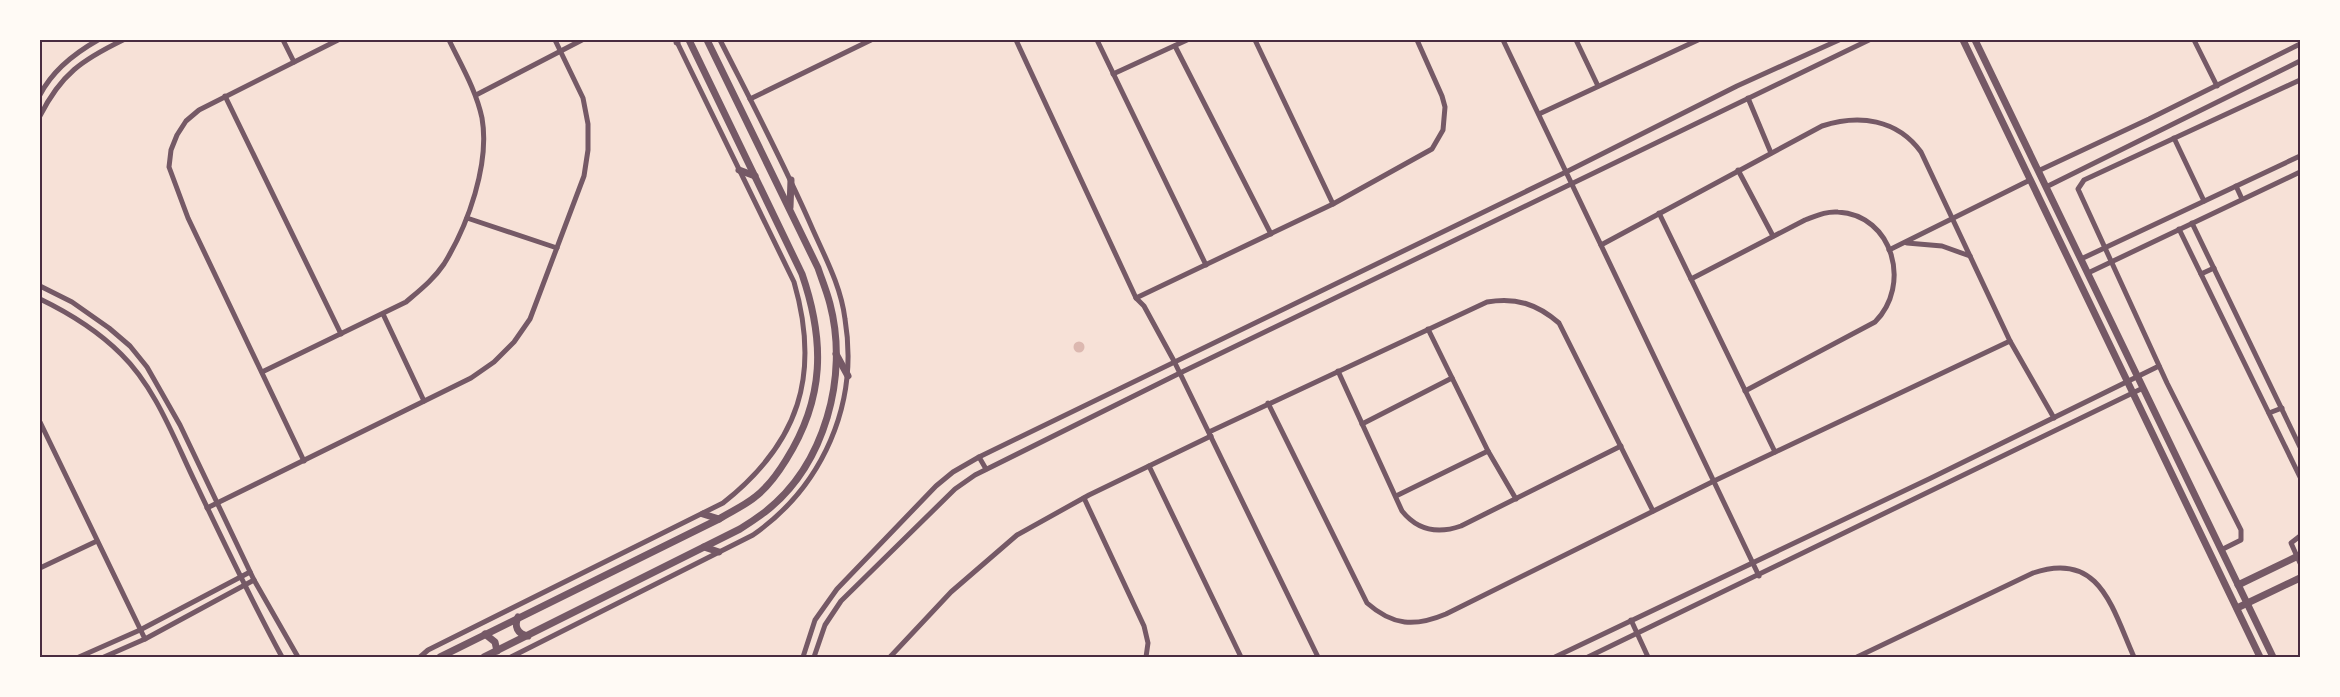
<svg xmlns="http://www.w3.org/2000/svg" width="2340" height="697" font-family="Ubuntu,sans-serif">
<style>
.water{fill:#dcb8b0}
.lines{fill:none;stroke-linecap:round;stroke-linejoin:round}
.minor{stroke:#755966;stroke-width:5}
.tertiary{stroke:#755966;stroke-width:7}
.neatline{fill:none;stroke:#4a2c40;stroke-width:2}
</style>
<rect width="100%" height="100%" fill="#f7e1d7"/>
<circle class="water" cx="1079" cy="347" r="5.5"/>
<g class="lines">
<g class="minor">
<path d="M 283,40 L 294,62"/>
<path d="M 1016,40 L 1136,298 L 1144,306 L 1174,361 L 1318,657"/>
<path d="M 1097,40 L 1206,265"/>
<path d="M 1255,40 L 1333,204"/>
<path d="M 1503,40 L 1759,576"/>
<path d="M 1576,40 L 1598,86"/>
<path d="M 2194,40 L 2217,86"/>
<path d="M 1175,46 L 1271,234"/>
<path d="M 1113,74 L 1187,40"/>
<path d="M 40,95 C 52,71 75,53 98,40"/>
<path d="M 476,95 L 582,40"/>
<path d="M 225,96 L 341,334"/>
<path d="M 1748,98 L 1771,153"/>
<path d="M 750,99 L 871,40"/>
<path d="M 1539,114 L 1698,40"/>
<path d="M 40,116 C 61,74 82,60 123,40"/>
<path d="M 2174,138 L 2204,201"/>
<path d="M 1738,170 L 1773,236"/>
<path d="M 2038,171 L 2149,119 L 2300,44"/>
<path d="M 2236,186 L 2242,199"/>
<path d="M 2046,187 L 2300,61"/>
<path d="M 1659,213 L 1775,452"/>
<path d="M 467,218 L 557,248"/>
<path d="M 2192,223 L 2300,447"/>
<path d="M 2179,229 L 2300,477"/>
<path d="M 1907,243 L 1942,246 L 1970,256"/>
<path d="M 1601,245 L 1822,126 C 1859,114 1897,119 1921,152 L 2010,341 L 2054,418"/>
<path d="M 1889,250 L 2030,180"/>
<path d="M 2081,259 L 2300,156"/>
<path d="M 2088,273 L 2300,172"/>
<path d="M 2201,274 L 2214,268"/>
<path d="M 1691,279 L 1805,220 C 1816,216 1826,211 1838,212 C 1893,215 1912,285 1875,322 L 1745,391"/>
<path d="M 40,286 L 72,302 L 109,328 L 130,346 L 147,367 L 180,425 L 254,580 L 298,657"/>
<path d="M 1136,298 L 1333,204 L 1432,149 L 1443,130 L 1445,107 L 1442,96 L 1417,40"/>
<path d="M 40,299 C 69,313 98,331 121,354 C 156,388 175,441 196,484 C 224,543 251,600 282,657"/>
<path d="M 383,314 L 424,401"/>
<path d="M 1428,329 L 1488,451 L 1516,499"/>
<path d="M 1338,371 L 1402,511 C 1418,531 1438,534 1461,526 L 1621,446"/>
<path d="M 262,372 L 406,302 C 420,290 434,279 444,264 C 468,225 490,164 482,118 C 476,90 461,65 449,40"/>
<path d="M 1268,403 L 1367,603 C 1393,626 1415,627 1446,614 L 1714,481 L 2010,341"/>
<path d="M 2269,413 L 2282,408"/>
<path d="M 40,422 L 145,639"/>
<path d="M 1362,424 L 1452,378"/>
<path d="M 1209,432 L 1487,302 C 1516,297 1537,304 1559,323 L 1653,511"/>
<path d="M 979,457 L 986,469"/>
<path d="M 304,461 L 188,218 L 169,167 L 171,150 L 177,135 L 186,121 L 199,110 L 338,40"/>
<path d="M 1149,466 L 1241,657"/>
<path d="M 1396,496 L 1488,451"/>
<path d="M 1084,498 L 1144,626 L 1148,643 L 1146,657"/>
<path d="M 207,508 L 471,378 L 494,362 L 514,342 L 530,319 L 584,176 L 588,150 L 588,124 L 583,98 L 555,40"/>
<path d="M 2300,536 L 2291,543 L 2300,563"/>
<path d="M 2221,550 L 2241,540 L 2241,530 L 2167,383 L 2078,189 L 2084,180 L 2300,80"/>
<path d="M 40,568 L 97,541"/>
<path d="M 1631,620 L 1648,657"/>
<path d="M 79,657 L 140,630 L 250,572"/>
<path d="M 104,657 L 145,639 L 254,580"/>
<path d="M 420,657 L 428,650 L 723,503 C 799,443 821,375 794,282 L 676,40"/>
<path d="M 511,657 L 753,535 C 823,486 859,404 845,319 C 841,287 826,259 813,230 C 785,165 752,103 720,40"/>
<path d="M 803,657 L 815,620 L 837,589 L 936,486 L 953,472 L 979,457 L 1566,172 L 1737,86 L 1839,40"/>
<path d="M 814,657 L 825,625 L 841,601 L 955,489 L 975,475 L 1180,373 L 1869,40"/>
<path d="M 890,657 L 951,592 L 1017,535 L 1089,495 L 1211,436"/>
<path d="M 1555,657 L 1931,478 L 2159,366"/>
<path d="M 1588,657 L 2143,388"/>
<path d="M 1857,657 L 2033,573 C 2100,550 2112,608 2134,657"/>
</g>
<g class="tertiary">
<path d="M 1963,40 L 2260,657"/>
<path d="M 1975,40 L 2273,657"/>
<path d="M 677,42 L 677,40"/>
<path d="M 739,170 L 755,176"/>
<path d="M 790,207 L 791,180"/>
<path d="M 836,354 L 848,376"/>
<path d="M 703,514 L 719,519"/>
<path d="M 704,547 L 719,552"/>
<path d="M 2238,585 L 2300,555"/>
<path d="M 2237,608 L 2300,578"/>
<path d="M 518,617 C 514,626 517,634 528,636"/>
<path d="M 485,634 L 495,642 L 497,651"/>
<path d="M 440,657 L 719,519 C 730,512 744,506 755,497 C 767,488 778,473 786,460 C 825,398 825,341 802,274 L 689,40"/>
<path d="M 484,657 L 740,529 C 748,524 757,518 765,512 C 825,465 849,376 830,304 C 827,292 822,280 818,268 L 707,40"/>
</g>
</g>
<rect width="2340" height="697" fill="none" stroke="#fffaf5" stroke-width="82"/>
<rect x="41" y="41" width="2258" height="615" class="neatline"/>
</svg>
